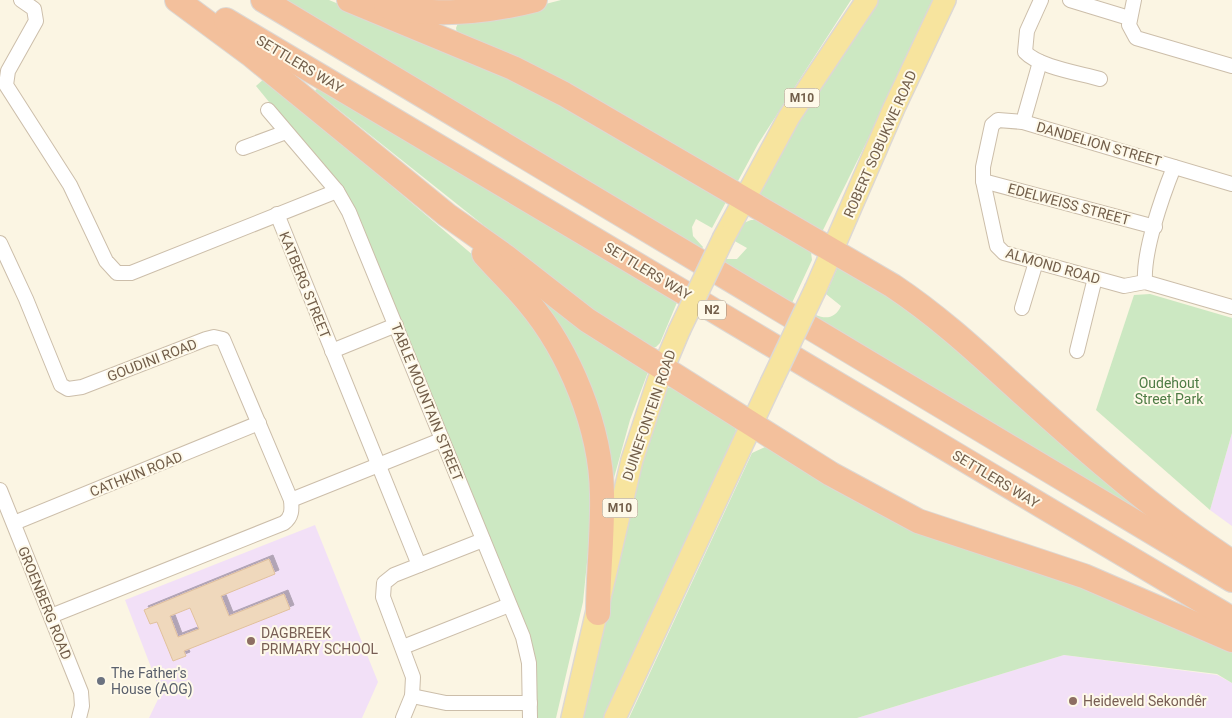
<svg xmlns="http://www.w3.org/2000/svg" width="1232" height="718" font-family="Roboto,sans-serif">
<style>
.education{fill:#f2e0f7}
.green{fill:#cce8c2}
.building{fill:#efd8bc;stroke:#e1c19d;fill-rule:evenodd;filter:url(#shadow)}
.lines{fill:none;stroke-linecap:round;stroke-linejoin:round}
.minor-casing{stroke:#ccbeaa;stroke-width:16}
.primary-casing{stroke:#ddd8d4;stroke-width:24}
.motorway-casing{stroke:#ddd8d4;stroke-width:26}
.minor{stroke:#fff;stroke-width:14}
.primary{stroke:#f7e49e;stroke-width:21}
.motorway{stroke:#f3c09c;stroke-width:24}
.primary-bridge-casing{stroke:#ddd8d4;stroke-width:24;stroke-linecap:butt}
.primary-bridge{stroke:#f7e49e;stroke-width:21}
.education-dot{fill:#8d6e63;stroke:#fef9e9;stroke-width:2}
.worship-dot{fill:#6b7280;stroke:#fef9e9;stroke-width:2}
.labels{text-anchor:middle;stroke-width:4;stroke-linejoin:round;paint-order:stroke}
.shield{fill:#fef9e9;stroke:#9c8c7a;stroke-width:1}
.shield-label{font-size:12px;font-weight:bold;fill:#725e4a}
.street-label{font-size:14px;fill:#725e4a;stroke:#fef9e9}
.park-label{font-size:14px;fill:#4e7c45;stroke:#fef9e9}
.education-label{font-size:14px;fill:#785e54;stroke:#fef9e9;text-anchor:start}
.worship-label{font-size:14px;fill:#5b616d;stroke:#fef9e9;text-anchor:start}
</style>
<defs>
<filter id="shadow"><feDropShadow dx="4" dy="-4" stdDeviation="0" flood-color="#0004"/></filter>
</defs>
<rect width="100%" height="100%" fill="#fbf5e3"/>
<g class="education">
<path d="M 1232,433 L 1232,526 L 1210,510 Z"/>
<path d="M 315,525 L 378,682 L 362,718 L 149,718 L 161,693 L 125,600 Z"/>
<path d="M 1064,655 L 1217,675 L 1232,683 L 1232,718 L 857,718 Z"/>
</g>
<g class="green">
<path d="M 283,0 L 329,0 L 513,76 L 726,202 L 712,228 L 696,219 L 692,227 L 693,236 L 703,247 L 701,250 Z"/>
<path d="M 561,0 L 851,0 L 758,144 L 738,181 L 734,182 L 600,101 L 542,71 L 457,34 L 456,28 L 458,23 L 499,16 Z"/>
<path d="M 876,0 L 937,0 L 822,232 L 756,196 L 767,169 Z"/>
<path d="M 265,78 L 474,256 L 547,341 L 581,419 L 594,493 L 583,602 L 556,718 L 534,718 L 522,627 L 354,206 L 256,86 Z"/>
<path d="M 320,85 L 678,300 L 660,343 L 656,347 L 649,347 L 570,294 L 315,91 Z"/>
<path d="M 751,220 L 757,220 L 811,252 L 812,260 L 791,305 L 719,261 L 721,259 L 737,259 L 747,248 L 731,239 L 741,224 Z"/>
<path d="M 839,264 L 906,303 L 1137,504 L 1135,508 L 815,317 L 816,315 C 827,320 836,317 841,306 L 826,294 Z"/>
<path d="M 528,288 L 648,372 L 630,420 L 612,485 Z"/>
<path d="M 1150,294 L 1232,318 L 1232,433 L 1210,510 L 1096,410 L 1134,295 Z"/>
<path d="M 671,387 L 734,426 L 737,432 L 728,456 L 725,455 L 604,718 L 581,718 L 599,648 L 629,499 L 665,389 Z"/>
<path d="M 765,447 L 1232,647 L 1232,683 L 1217,674 L 1064,655 L 857,718 L 629,718 L 752,453 Z"/>
</g>
<path class="building" d="M 269,559 L 275,574 L 221,596 L 229,616 L 284,594 L 290,609 L 184,651 L 186,656 L 173,661 L 157,622 L 150,624 L 144,610 ZM 190,608 L 199,629 L 178,637 L 170,616 Z"/>
<g class="lines">
<g class="minor-casing">
<g id="minor">
<path d="M 21,0 L 34,9 L 36,21 L 8,71 L 6,85 L 70,185 L 106,261 L 117,273 L 131,273 L 337,191"/>
<path d="M 1041,0 L 1027,31 L 1025,52 C 1039,67 1079,73 1100,79"/>
<path d="M 1070,0 L 1129,18"/>
<path d="M 1134,0 L 1129,25 L 1136,38 L 1232,66"/>
<path d="M 268,110 L 337,191 L 349,212 L 523,637 L 529,663 L 530,718"/>
<path d="M 1023,122 L 1040,62"/>
<path d="M 243,148 L 286,132"/>
<path d="M 983,181 L 1155,227"/>
<path d="M 1232,184 L 1023,122 L 998,120 L 992,125 L 983,167 L 983,181 L 997,246 L 1004,253 L 1124,286 L 1145,282 L 1232,307"/>
<path d="M 277,214 L 419,565"/>
<path d="M 0,243 L 26,299 L 61,385 L 68,389 L 82,387 L 206,339 L 214,337 L 223,339 L 291,500 C 292,510 292,517 284,523 L 51,616"/>
<path d="M 1145,282 C 1143,251 1162,197 1174,167"/>
<path d="M 1022,308 L 1036,262"/>
<path d="M 332,351 L 396,325"/>
<path d="M 1077,351 L 1095,278"/>
<path d="M 0,490 L 81,692 L 82,706 L 79,718"/>
<path d="M 291,500 L 441,440"/>
<path d="M 14,523 L 259,423"/>
<path d="M 403,647 L 509,605"/>
<path d="M 412,696 L 446,703 L 530,703"/>
<path d="M 403,718 L 412,696 L 413,677 L 383,597 L 384,583 L 394,575 L 483,540"/>
</g>
</g>
<g class="primary-casing">
<g id="primary">
<path d="M 724,237 L 789,117 L 867,0"/>
<path d="M 816,288 L 894,108 L 945,0"/>
<path d="M 572,718 L 632,460 L 658,381 L 679,331"/>
<path d="M 615,718 L 771,383"/>
</g>
</g>
<g class="motorway-casing">
<g id="motorway">
<path d="M 177,0 L 250,54 L 447,215 L 505,256 L 587,320 L 831,474 L 918,521 L 1084,576 L 1232,640"/>
<path d="M 263,0 L 1232,580"/>
<path d="M 349,0 L 513,68 L 564,94 L 893,286 C 941,318 980,355 1022,393 C 1088,453 1157,513 1232,562"/>
<path d="M 386,6 C 435,17 488,12 535,0"/>
<path d="M 226,20 L 1232,619"/>
<path d="M 484,254 C 498,270 514,285 528,302 C 570,352 601,428 602,494 C 603,534 598,573 598,613"/>
</g>
</g>
<use href="#minor" class="minor"/>
<use href="#primary" class="primary"/>
<use href="#motorway" class="motorway"/>
<g class="primary-bridge-casing">
<g id="primary-bridge">
<path d="M 679,331 L 724,237"/>
<path d="M 771,383 L 816,288"/>
</g>
</g>
<use href="#primary-bridge" class="primary-bridge"/>
</g>
<g class="education-dot">
<circle cx="251" cy="641" r="5"/>
<circle cx="1073" cy="701" r="5"/>
</g>
<circle class="worship-dot" cx="101" cy="681" r="5"/>
<g class="labels">
<g class="shield">
<rect x="784.5" y="88.5" width="35" height="19" rx="4"/>
<rect x="698" y="300.5" width="28" height="19" rx="4"/>
<rect x="602.5" y="498.5" width="35" height="19" rx="4"/>
</g>
<g class="shield-label">
<text x="802" y="102">M10</text>
<text x="712" y="314">N2</text>
<text x="620" y="512">M10</text>
</g>
<g class="street-label">
<text transform="translate(300 64) rotate(31)" y="5">SETTLERS WAY</text>
<text transform="translate(880 144) rotate(-66)" y="5">ROBERT SOBUKWE ROAD</text>
<text transform="translate(1099 144) rotate(16)" y="5">DANDELION STREET</text>
<text transform="translate(1069 204) rotate(15)" y="5">EDELWEISS STREET</text>
<text transform="translate(1053 266) rotate(16)" y="5">ALMOND ROAD</text>
<text transform="translate(648 271) rotate(31)" y="5">SETTLERS WAY</text>
<text transform="translate(305 285) rotate(68)" y="5">KATBERG STREET</text>
<text transform="translate(152 360) rotate(-21)" y="5">GOUDINI ROAD</text>
<text transform="translate(427 402) rotate(68)" y="5">TABLE MOUNTAIN STREET</text>
<text transform="translate(649 415) rotate(-71)" y="5">DUINEFONTEIN ROAD</text>
<text transform="translate(136 474) rotate(-22)" y="5">CATHKIN ROAD</text>
<text transform="translate(996 479) rotate(31)" y="5">SETTLERS WAY</text>
<text transform="translate(45 603) rotate(68)" y="5">GROENBERG ROAD</text>
</g>
<g class="park-label">
<text x="1169" y="388">Oudehout<tspan x="1169" dy="16">Street Park</tspan></text>
</g>
<g class="education-label">
<text x="261" y="638">DAGBREEK<tspan x="261" dy="16">PRIMARY SCHOOL</tspan></text>
<text x="1083" y="706">Heideveld Sekondêr</text>
</g>
<g class="worship-label">
<text x="111" y="678">The Father's<tspan x="111" dy="16">House (AOG)</tspan></text>
</g>
</g>
</svg>
